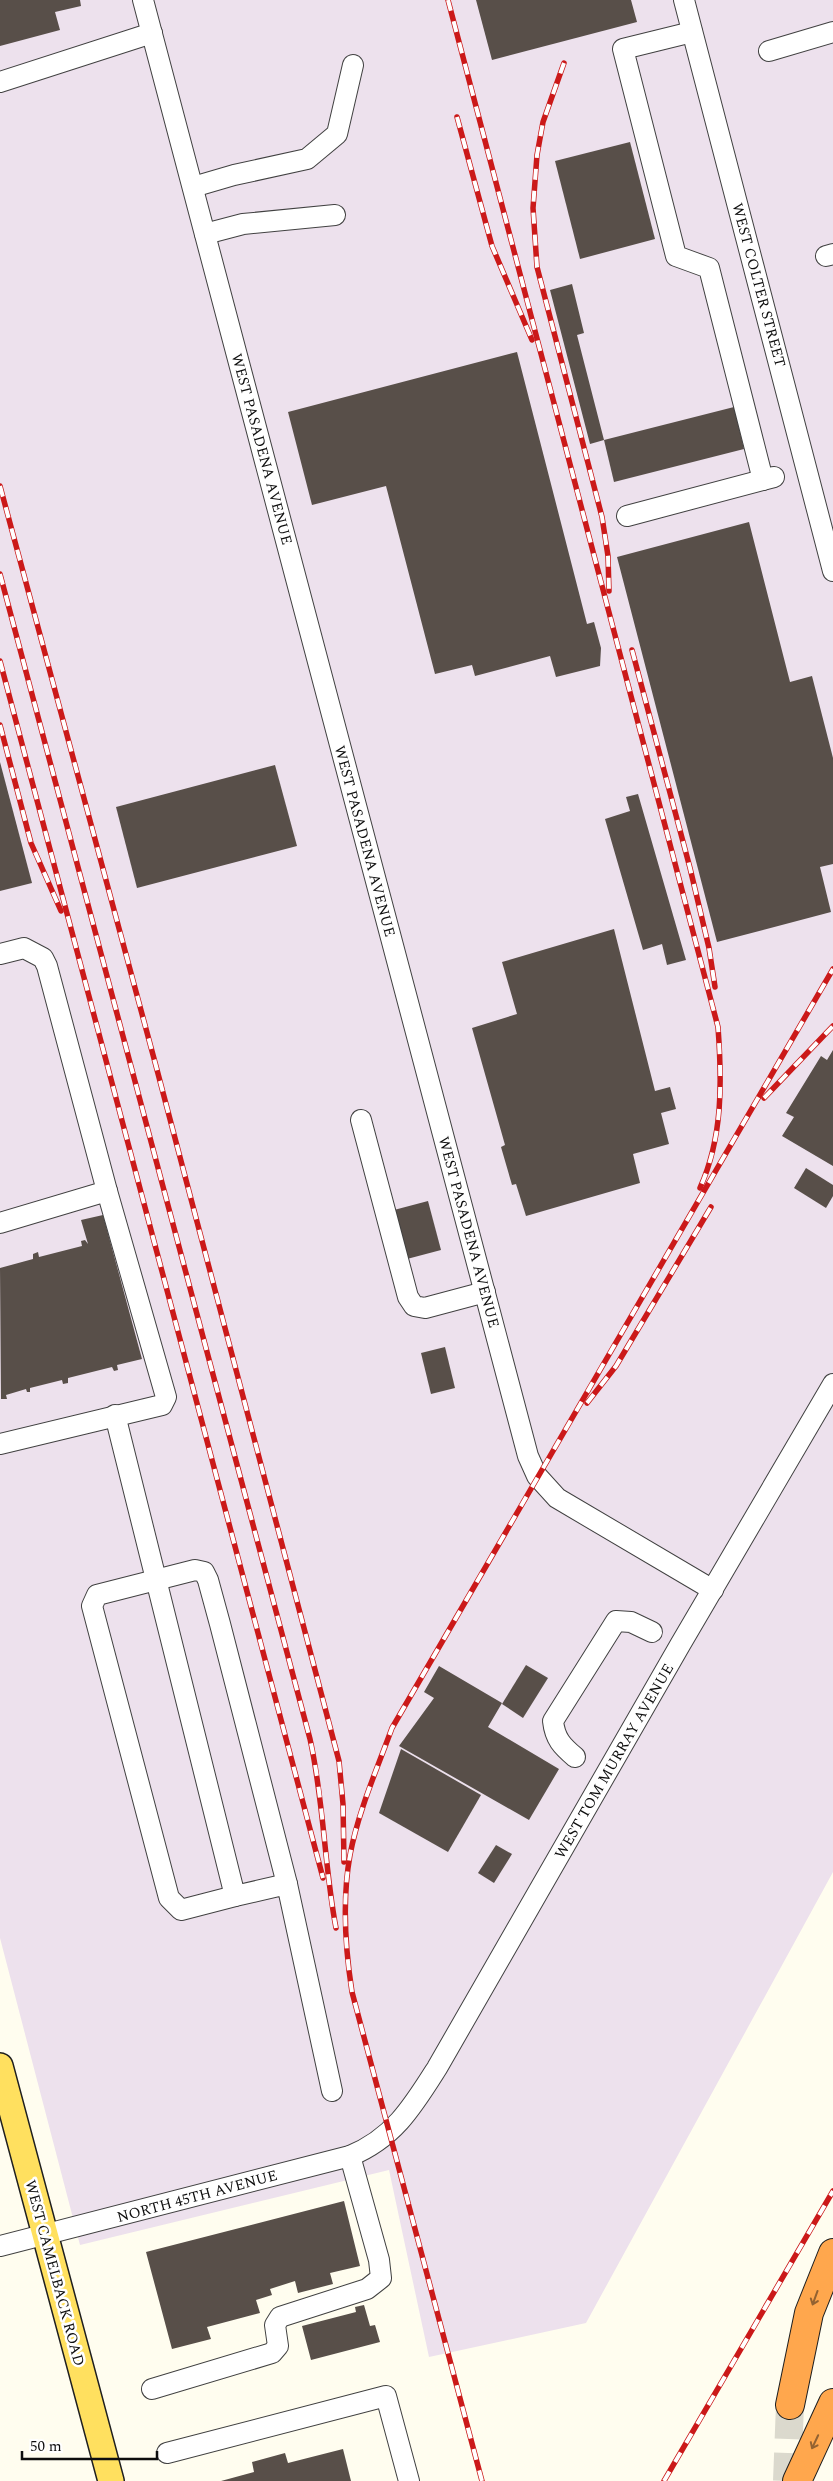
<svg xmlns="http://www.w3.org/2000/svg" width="833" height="2481" font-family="Spectral,serif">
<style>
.industrial{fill:#ede1ed}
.building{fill:#584f49}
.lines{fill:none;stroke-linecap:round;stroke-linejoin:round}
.highway-tunnel{stroke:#dbd9cd;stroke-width:28;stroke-dasharray:28 14;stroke-linecap:butt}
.minor-casing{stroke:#414141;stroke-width:22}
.major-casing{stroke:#1f1f1f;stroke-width:28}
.highway-casing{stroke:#1f1f1f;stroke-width:30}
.minor{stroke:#fff;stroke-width:20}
.major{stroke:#ffe05f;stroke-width:25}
.highway{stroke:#ffa74d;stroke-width:28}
.rail-casing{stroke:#cb1919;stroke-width:5.5}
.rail{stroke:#fff;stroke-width:4;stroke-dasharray:11;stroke-linecap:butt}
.oneway{stroke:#936231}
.labels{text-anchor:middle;stroke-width:5;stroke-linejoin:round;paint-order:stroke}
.street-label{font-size:15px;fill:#0e0e0e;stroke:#fff}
</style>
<rect width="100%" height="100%" fill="#fffdef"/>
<path class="industrial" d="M 0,0 L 833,0 L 833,1872 L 586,2323 L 429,2357 L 389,2170 L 80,2245 L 0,1938 Z"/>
<g class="building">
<path d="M 0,0 L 80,0 L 81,6 L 55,12 L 60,30 L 0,46 Z"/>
<path d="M 476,0 L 631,0 L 637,22 L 492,60 Z"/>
<path d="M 630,142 L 655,239 L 580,259 L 555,161 Z"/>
<path d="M 572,284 L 584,333 L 577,335 L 604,440 L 590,444 L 550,290 Z"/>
<path d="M 517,352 L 587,624 L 594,622 L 601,648 L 600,666 L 556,677 L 550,656 L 475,676 L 472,665 L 435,674 L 386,486 L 312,505 L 288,412 Z"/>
<path d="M 734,407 L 744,449 L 614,482 L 604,440 Z"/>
<path d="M 749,522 L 790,682 L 812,676 L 833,758 L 833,864 L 820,867 L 831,912 L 717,942 L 617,557 Z"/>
<path d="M 0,762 L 32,883 L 0,891 Z"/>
<path d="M 275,765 L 297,846 L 137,888 L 116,807 Z"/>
<path d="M 638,794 L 686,960 L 667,965 L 662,944 L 643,950 L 605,819 L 630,811 L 626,797 Z"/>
<path d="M 614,929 L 655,1091 L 670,1087 L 676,1109 L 661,1113 L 669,1144 L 633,1154 L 640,1183 L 526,1216 L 516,1184 L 512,1185 L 501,1147 L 505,1145 L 472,1028 L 517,1014 L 502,962 Z"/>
<path d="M 833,1050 L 833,1166 L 782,1136 L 794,1117 L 786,1113 L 821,1056 L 827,1060 Z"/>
<path d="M 806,1168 L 833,1185 L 833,1196 L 826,1208 L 794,1188 Z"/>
<path d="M 428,1201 L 441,1250 L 407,1259 L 394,1210 Z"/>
<path d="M 103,1215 L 142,1359 L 117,1365 L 118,1370 L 114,1371 L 112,1367 L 68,1378 L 68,1383 L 63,1384 L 62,1380 L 30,1388 L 30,1392 L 27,1392 L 26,1389 L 6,1395 L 7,1399 L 1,1399 L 0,1268 L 33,1259 L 33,1254 L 38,1252 L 39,1257 L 82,1246 L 81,1241 L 85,1240 L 88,1244 L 81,1220 Z"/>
<path d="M 445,1347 L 455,1388 L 431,1394 L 421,1353 Z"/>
<path d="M 526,1665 L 548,1678 L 523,1718 L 502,1704 Z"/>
<path d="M 439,1666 L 502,1703 L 488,1727 L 559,1769 L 529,1820 L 399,1746 L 434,1698 L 424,1692 Z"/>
<path d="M 401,1749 L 481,1795 L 448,1852 L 379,1813 Z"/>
<path d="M 496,1845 L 512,1854 L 494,1883 L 478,1873 Z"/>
<path d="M 344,2201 L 360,2266 L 330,2273 L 333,2284 L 298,2293 L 295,2281 L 270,2289 L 272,2295 L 256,2300 L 260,2313 L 207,2327 L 211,2339 L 172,2349 L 146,2252 Z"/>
<path d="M 364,2305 L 370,2326 L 375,2325 L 380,2342 L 311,2360 L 302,2326 L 356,2312 L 355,2307 Z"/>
<path d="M 343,2449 L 351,2481 L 221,2481 L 254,2472 L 252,2462 L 285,2453 L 288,2463 Z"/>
</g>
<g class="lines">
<path class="highway-tunnel" d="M 787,2481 L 790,2405"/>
<g class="minor-casing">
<g id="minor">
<path d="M 143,0 L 528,1456 L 537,1476 L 557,1498 L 713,1590"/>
<path d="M 684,0 L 833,571"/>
<path d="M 692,32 L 623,49 L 676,256 L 709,268 L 763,480"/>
<path d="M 769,51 L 833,32"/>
<path d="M 0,82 L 152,33"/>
<path d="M 193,187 L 234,175 L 307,159 L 337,134 L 353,65"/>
<path d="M 205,234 L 243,224 L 335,215"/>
<path d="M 826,256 L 833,254"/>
<path d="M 627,516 L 774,477"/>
<path d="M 0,954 L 24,948 L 43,958 L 47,966 L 107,1191 L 166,1397 L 162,1405 L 0,1444"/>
<path d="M 361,1120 L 408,1297 L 414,1306 L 425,1308 L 485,1292"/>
<path d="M 0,1223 L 107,1191"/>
<path d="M 115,1415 L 235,1896 L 287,1884 L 332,2091"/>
<path d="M 575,1757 C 562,1746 555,1739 553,1721 L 616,1621 L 631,1622 L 652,1632"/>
<path d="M 235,1896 L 181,1910 L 169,1898 L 92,1606 L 97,1595 L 195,1570 L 204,1572 L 208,1580 L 220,1624 L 287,1884"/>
<path d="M 0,2246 L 350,2156 C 394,2138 413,2106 437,2068 L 680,1645 L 833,1384"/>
<path d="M 152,2389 L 272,2353 L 278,2346 L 275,2325 L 280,2317 L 367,2289 L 381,2278 L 379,2260 L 350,2156"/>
<path d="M 167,2453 L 386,2396 L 409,2481"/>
</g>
</g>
<g class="major-casing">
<path id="major" d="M 0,2066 L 111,2481"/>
</g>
<g class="highway-casing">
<g id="highway">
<path d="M 790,2405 L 809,2313 L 833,2253"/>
<path d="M 797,2481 L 833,2403"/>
</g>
</g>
<use href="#minor" class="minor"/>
<use href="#major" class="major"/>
<use href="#highway" class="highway"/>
<g class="rail-casing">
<g id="rail">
<path d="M 448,0 L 718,1027 C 722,1082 723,1137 700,1188"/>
<path d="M 564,63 L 543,122 L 537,155 L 533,208 L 537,267 L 602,517 L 608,556 L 609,591"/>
<path d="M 457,117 L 492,246 L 532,340"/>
<path d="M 0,486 L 156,1066 L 339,1761 L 343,1804 L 344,1862"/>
<path d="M 0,574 L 310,1739 C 324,1801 324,1865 336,1928"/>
<path d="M 632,650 L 690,868 L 709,948 L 715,987"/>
<path d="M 0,661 L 323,1878"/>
<path d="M 0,725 L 31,843 L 61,911"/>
<path d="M 764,1098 L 833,1026"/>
<path d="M 587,1403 L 616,1366 L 711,1207"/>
<path d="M 482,2481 L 352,1992 C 345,1947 342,1900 350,1855 C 358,1812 377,1769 392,1728 L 833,969"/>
<path d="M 664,2481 L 833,2191"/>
</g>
</g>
<use href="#rail" class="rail"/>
</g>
<defs><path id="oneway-shaft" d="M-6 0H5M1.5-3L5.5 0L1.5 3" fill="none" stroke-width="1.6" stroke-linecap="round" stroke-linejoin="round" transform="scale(1.25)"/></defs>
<g class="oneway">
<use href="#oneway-shaft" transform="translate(815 2298) rotate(110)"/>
<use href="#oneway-shaft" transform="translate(815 2442) rotate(115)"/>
</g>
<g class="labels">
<g class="street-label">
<text transform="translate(759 285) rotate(75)" y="5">WEST COLTER STREET</text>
<text transform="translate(262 449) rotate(75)" y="5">WEST PASADENA AVENUE</text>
<text transform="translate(365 841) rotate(75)" y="5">WEST PASADENA AVENUE</text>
<text transform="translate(469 1232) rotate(75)" y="5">WEST PASADENA AVENUE</text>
<text transform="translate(614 1761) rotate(-60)" y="5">WEST TOM MURRAY AVENUE</text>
<text transform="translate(197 2196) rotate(-15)" y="5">NORTH 45TH AVENUE</text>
<text transform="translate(55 2273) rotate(75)" y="5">WEST CAMELBACK ROAD</text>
</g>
</g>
<path d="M22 2451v8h135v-8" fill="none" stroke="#0e0e0e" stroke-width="2.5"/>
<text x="30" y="2451" font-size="15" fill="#0e0e0e" stroke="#ffffff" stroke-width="4" paint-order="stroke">50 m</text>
</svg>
